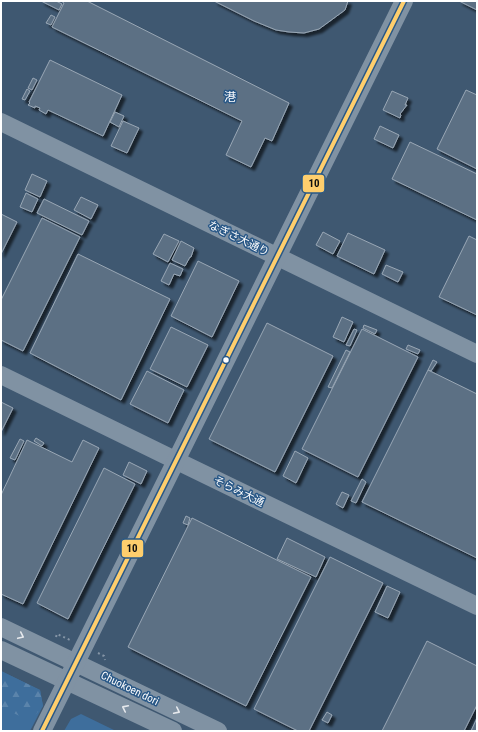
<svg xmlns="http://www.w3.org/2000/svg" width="478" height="732" font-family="'Roboto Condensed','Noto Sans JP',sans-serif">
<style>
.green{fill:#3e6e9c}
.forest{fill:url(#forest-firs)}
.building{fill:#5c7084;stroke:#99a7b5;filter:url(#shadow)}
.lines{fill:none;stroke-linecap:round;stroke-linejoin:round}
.path{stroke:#8696a7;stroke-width:2;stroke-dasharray:2 3;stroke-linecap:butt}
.secondary{stroke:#8092a3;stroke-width:18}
.bus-1-casing{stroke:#295887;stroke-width:7}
.bus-1{stroke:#fece6d;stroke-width:4}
.oneway{stroke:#e6e9ed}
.bus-dot{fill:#fff;stroke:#295887;stroke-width:1.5}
.labels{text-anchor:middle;stroke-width:3;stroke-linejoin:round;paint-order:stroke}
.street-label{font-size:11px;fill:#fff;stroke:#295887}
.neighbourhood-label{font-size:12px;fill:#fff;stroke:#295887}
.line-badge{stroke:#295887;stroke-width:1.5}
.pale-badge-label{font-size:11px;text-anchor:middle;font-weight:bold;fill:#111}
</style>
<defs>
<pattern id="forest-firs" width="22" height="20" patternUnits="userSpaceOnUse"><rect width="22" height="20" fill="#3e6e9c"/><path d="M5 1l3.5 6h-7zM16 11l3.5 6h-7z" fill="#5b84ab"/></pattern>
<filter id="shadow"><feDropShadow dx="3.5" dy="3.5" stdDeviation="1" flood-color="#0009"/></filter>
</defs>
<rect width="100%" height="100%" fill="#3f5871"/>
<g class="green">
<path d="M 1,671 L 40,690 L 43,706 L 30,731 L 1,731 Z"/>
<path d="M 81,714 L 116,731 L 64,731 L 71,719 Z"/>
</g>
<path class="forest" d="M 1,671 L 40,690 L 43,706 L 30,721 L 1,707 Z"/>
<g class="building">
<path d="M 41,1 L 56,1 L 62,4 L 59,10 Z"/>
<path d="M 61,1 L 87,1 L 289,103 L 272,141 L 265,138 L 251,167 L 226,155 L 242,121 L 52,27 L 64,3 Z"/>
<path d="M 214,1 L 348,1 L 345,10 L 330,21 L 319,29 L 304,33 L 289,32 L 276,30 L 254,21 Z"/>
<path d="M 459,1 L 477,1 L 477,10 Z"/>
<path d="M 51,15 L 55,17 L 51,25 L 46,23 Z"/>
<path d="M 50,60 L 122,95 L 103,136 L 48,110 L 46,114 L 39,110 L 40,108 L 35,106 L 35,108 L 28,105 L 30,103 L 29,102 Z"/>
<path d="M 33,78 L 37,80 L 32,90 L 28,88 Z"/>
<path d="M 27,89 L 30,91 L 25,100 L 22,99 Z"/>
<path d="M 466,90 L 477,95 L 477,169 L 437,149 Z"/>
<path d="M 392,91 L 408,98 L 405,105 L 407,105 L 400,114 L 401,115 L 400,118 L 383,110 Z"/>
<path d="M 115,112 L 124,116 L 119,127 L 110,122 Z"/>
<path d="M 123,121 L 139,128 L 127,153 L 111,146 Z"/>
<path d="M 380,126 L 399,135 L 393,148 L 374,139 Z"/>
<path d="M 410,142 L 477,174 L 477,220 L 392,179 Z"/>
<path d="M 32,174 L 47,181 L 40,197 L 25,190 Z"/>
<path d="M 26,193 L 38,199 L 32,212 L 20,207 Z"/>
<path d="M 81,197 L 98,205 L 91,219 L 74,210 Z"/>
<path d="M 44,199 L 89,221 L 82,235 L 37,213 Z"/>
<path d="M 1,214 L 17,222 L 1,254 Z"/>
<path d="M 42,218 L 80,237 L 23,351 L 1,340 L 1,300 Z"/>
<path d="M 323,232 L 340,241 L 333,254 L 316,245 Z"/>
<path d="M 348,233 L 385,250 L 374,274 L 337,256 Z"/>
<path d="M 164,234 L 179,241 L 168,262 L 153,254 Z"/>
<path d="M 469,236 L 477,240 L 477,315 L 439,297 Z"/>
<path d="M 181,241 L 194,248 L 191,257 L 190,257 L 185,266 L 172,260 Z"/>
<path d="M 78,254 L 170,299 L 121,400 L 30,353 Z"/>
<path d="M 198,261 L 239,281 L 212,337 L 171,316 Z"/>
<path d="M 170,263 L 183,269 L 180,276 L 174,274 L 169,285 L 161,281 Z"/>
<path d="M 386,265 L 403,272 L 398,282 L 382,274 Z"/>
<path d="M 342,317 L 353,322 L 344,342 L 333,337 Z"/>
<path d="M 267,323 L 333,356 L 275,472 L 209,439 Z"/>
<path d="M 364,325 L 377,330 L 375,334 L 363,328 Z"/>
<path d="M 171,327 L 208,345 L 187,387 L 150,369 Z"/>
<path d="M 354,329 L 357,330 L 350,346 L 346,345 Z"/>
<path d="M 362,329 L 418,357 L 358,477 L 302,449 Z"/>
<path d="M 408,345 L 420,350 L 418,354 L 406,349 Z"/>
<path d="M 346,350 L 350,352 L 332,388 L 328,387 Z"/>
<path d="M 433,360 L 437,362 L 431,371 L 428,370 Z"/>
<path d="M 428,370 L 477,394 L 477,558 L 362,502 Z"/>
<path d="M 147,371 L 184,390 L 168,423 L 130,404 Z"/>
<path d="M 1,402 L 13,408 L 1,432 Z"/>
<path d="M 36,438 L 44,443 L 42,446 L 34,441 Z"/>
<path d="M 20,439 L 24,441 L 15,460 L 10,458 Z"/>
<path d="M 27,440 L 72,462 L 83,440 L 99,448 L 23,604 L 1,594 L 1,495 Z"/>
<path d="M 295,451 L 308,458 L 296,483 L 283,476 Z"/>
<path d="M 129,462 L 147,471 L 141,484 L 123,475 Z"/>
<path d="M 104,468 L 135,484 L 68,619 L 37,603 Z"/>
<path d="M 362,479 L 366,482 L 356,503 L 351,501 Z"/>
<path d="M 342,492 L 349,495 L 343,508 L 336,504 Z"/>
<path d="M 186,516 L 190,518 L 188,525 L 183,523 Z"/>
<path d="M 192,518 L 311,577 L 246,706 L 128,647 Z"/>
<path d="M 287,538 L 325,557 L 316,577 L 277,559 Z"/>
<path d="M 330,557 L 383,583 L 309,731 L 298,731 L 254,709 Z"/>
<path d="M 387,586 L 400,592 L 388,618 L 375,612 Z"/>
<path d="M 427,641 L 477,666 L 477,705 L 464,731 L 382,731 Z"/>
<path d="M 327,712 L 332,715 L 328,723 L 322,720 Z"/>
<path d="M 477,718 L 477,731 L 471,731 Z"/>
</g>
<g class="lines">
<g class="path">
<path d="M 56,637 L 57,634 L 70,640"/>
<path d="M 98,653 L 104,656 L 105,660"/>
</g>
<g class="secondary">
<path d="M 1,122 L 477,354"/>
<path d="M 1,375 L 175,460 L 477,606"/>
<path d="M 1,627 L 218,731"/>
<path d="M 1,650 L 173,731"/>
<path d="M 42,731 L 404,1"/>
</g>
<g class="bus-1-casing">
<path id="bus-1" d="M 42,731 L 404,1"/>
</g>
<use href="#bus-1" class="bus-1"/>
</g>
<defs><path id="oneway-chevron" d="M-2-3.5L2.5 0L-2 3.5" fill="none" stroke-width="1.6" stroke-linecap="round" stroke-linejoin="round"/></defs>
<g class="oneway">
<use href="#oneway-chevron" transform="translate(21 636) rotate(25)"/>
<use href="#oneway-chevron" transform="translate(125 708) rotate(-154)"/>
<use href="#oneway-chevron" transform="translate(177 711) rotate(26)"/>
</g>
<circle class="bus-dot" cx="226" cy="360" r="3.5"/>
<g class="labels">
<g class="street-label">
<text transform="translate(239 238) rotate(26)" y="4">なぎさ大通り</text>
<text transform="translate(239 491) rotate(26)" y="4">そらみ大通</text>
<text transform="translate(130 688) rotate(26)" y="4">Chuokoen dori</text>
</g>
<g class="neighbourhood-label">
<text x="230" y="101">港</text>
</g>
</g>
<g class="line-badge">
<rect x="302" y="174" width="23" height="19" rx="4" fill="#fece6d"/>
<rect x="121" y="539" width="23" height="19" rx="4" fill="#fece6d"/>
</g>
<g class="pale-badge-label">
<text x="314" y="187">10</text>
<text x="132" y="552">10</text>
</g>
<rect width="478" height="732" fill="none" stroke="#ffffff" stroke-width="4"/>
</svg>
